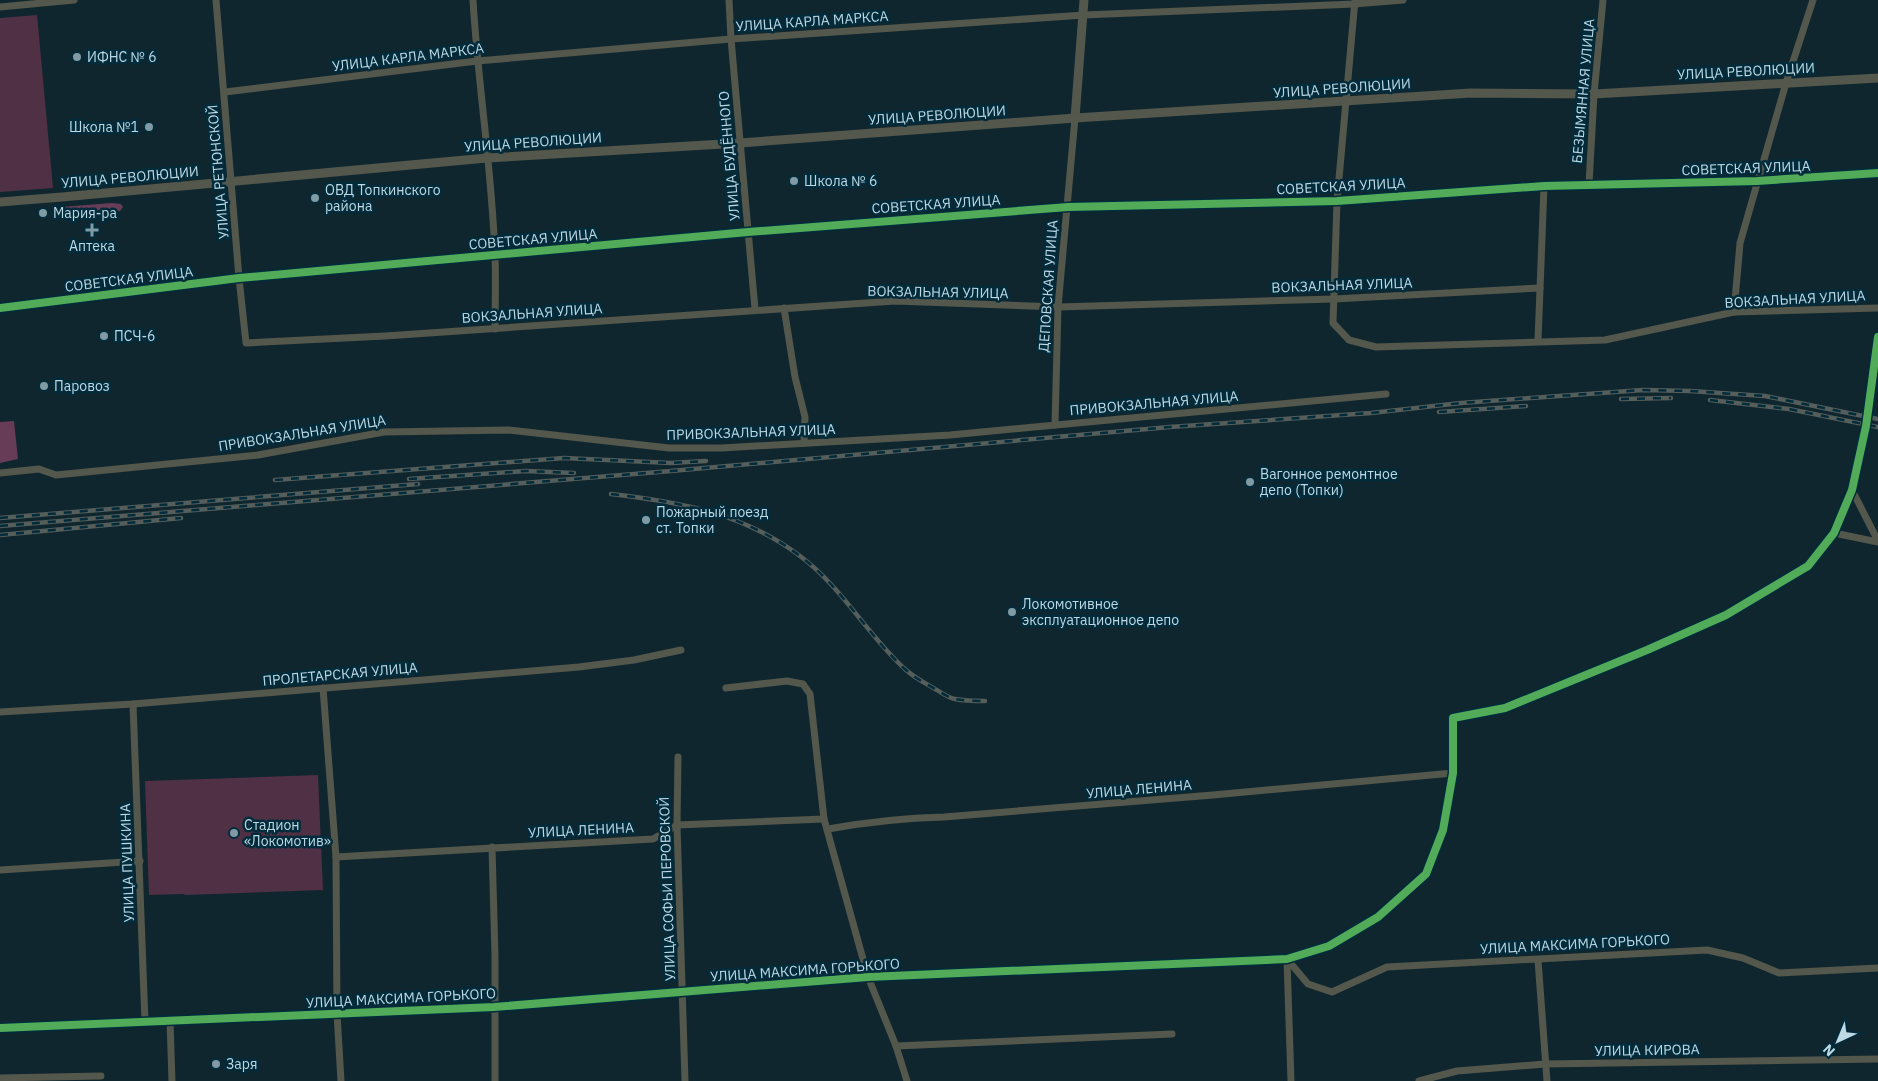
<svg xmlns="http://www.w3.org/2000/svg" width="1878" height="1081" font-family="'IBM Plex Sans',sans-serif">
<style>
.green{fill:#503044}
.forest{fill:#663c56}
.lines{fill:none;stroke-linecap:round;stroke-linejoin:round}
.minor{stroke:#53574c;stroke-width:7}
.tertiary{stroke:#53574c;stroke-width:9}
.rail-casing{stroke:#555e5b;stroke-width:4.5}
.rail{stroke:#022c3b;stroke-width:2.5;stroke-dasharray:8;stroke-linecap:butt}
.cycleway-casing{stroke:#022c3b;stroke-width:11}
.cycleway{stroke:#51ab58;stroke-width:8}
.poi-dot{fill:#819aa4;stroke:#022c3b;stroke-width:2}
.labels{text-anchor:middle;stroke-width:5;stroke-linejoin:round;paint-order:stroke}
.street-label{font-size:14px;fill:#bed8e4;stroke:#022c3b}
.poi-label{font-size:14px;fill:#bed8e4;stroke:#022c3b;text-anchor:start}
</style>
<rect width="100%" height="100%" fill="#0f262e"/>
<g class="green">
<path d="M 37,15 L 53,188 L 0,192 L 0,18 Z"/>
<path d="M 318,775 L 323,890 L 185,895 L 184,894 L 149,895 L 145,781 Z"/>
</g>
<g class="forest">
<path d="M 112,203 L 121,204 L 123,207 L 120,211 C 115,211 109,210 104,210 C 90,210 74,214 61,210 L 61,207 Z"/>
<path d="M 14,421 L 18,459 L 0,463 L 0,422 Z"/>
</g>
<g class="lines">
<g class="minor">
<path d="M 216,0 L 239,278 L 246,343 L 385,336 L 895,301 L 1058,307 L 1334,299 L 1540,288"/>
<path d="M 473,0 C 478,85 492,170 495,256 C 496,280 495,304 495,329"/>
<path d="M 729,0 L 731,39 L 755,309"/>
<path d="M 1355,0 L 1337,201 L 1333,323 L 1349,340 L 1376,347 L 1605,340 L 1734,312 L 1878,308"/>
<path d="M 0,7 L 74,0"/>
<path d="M 225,92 L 477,61 L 731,39 L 1084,15 L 1354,4 L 1403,0"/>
<path d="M 1589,184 L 1594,94 L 1603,0"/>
<path d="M 0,308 L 239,278 L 748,232 L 1068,207 L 1337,201 L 1544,186 L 1757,181 L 1878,173"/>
<path d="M 784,308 L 795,377 L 805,417 L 804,443"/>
<path d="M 1734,312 L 1740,243 L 1786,83 L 1813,0"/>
<path d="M 1538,341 L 1544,186"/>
<path d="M 1055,425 L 1058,307 L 1075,118"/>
<path d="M 0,473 L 39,469 L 56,475 L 258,455 L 384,432 L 509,430 L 669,448 L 722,448 L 950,435 L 1386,394"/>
<path d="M 1852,490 L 1878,541"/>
<path d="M 1834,533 L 1878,542"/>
<path d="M 323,688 L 336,857 L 337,1013 L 341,1081"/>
<path d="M 726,688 L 787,681 L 803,684 L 810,694 L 824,819 L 868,977 L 896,1046 L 907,1081"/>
<path d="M 133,704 L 145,1022"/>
<path d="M 0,712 L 133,704 L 579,667 L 634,660 L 681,650"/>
<path d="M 678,757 L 677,825 L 685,1081"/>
<path d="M 828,829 C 867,822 905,818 944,817 L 1213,795 L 1453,773"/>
<path d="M 492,847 L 495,956 L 495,1081"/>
<path d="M 336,857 L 653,839 L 677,825 L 824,819"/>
<path d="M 0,870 L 140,861"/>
<path d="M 1287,959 L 1308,984 L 1332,992 L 1387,967 L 1707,950 L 1743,958 L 1779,973 L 1878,968"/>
<path d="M 1287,960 L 1291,1081"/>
<path d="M 1538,960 L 1547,1081"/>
<path d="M 170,1021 L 172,1081"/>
<path d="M 896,1046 L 1172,1034"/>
<path d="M 0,1078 L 101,1076"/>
<path d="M 1419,1081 L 1457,1071 L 1545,1064 L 1878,1059"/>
</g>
<g class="tertiary">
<path d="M 1075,118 L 1084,0"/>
<path d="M 0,202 L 62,197 L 487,158 L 740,143 L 1075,118 L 1471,93 L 1594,94 L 1878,78"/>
<path d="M 0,1028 L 494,1007 L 868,977 L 1287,959 L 1329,946 L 1378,917 L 1426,874 L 1443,830 L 1453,773 L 1453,718 L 1505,708 L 1647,650 L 1726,615 L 1808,566 L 1834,533 L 1852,490 L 1866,426 L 1878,337"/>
</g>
<g class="rail-casing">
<g id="rail">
<path d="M 1621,399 L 1671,398"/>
<path d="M 1710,400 L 1789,409 L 1878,427"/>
<path d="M 1439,412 L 1526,406"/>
<path d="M 409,479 L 526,471 L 574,473"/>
<path d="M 275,480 L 564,458 L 671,463 L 706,461"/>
<path d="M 611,494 C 680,502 743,513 800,556 C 842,587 868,636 906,670 C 915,678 925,683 935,689 C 941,692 948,698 955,699 C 965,701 976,701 985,701"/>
<path d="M 0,518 L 418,484"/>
<path d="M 0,526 L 671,471 L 1170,427 L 1371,413 L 1461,403 L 1643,390 L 1690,391 L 1765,396 L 1878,419"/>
<path d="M 0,535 L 181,518"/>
</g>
</g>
<use href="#rail" class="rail"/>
<g class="cycleway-casing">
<g id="cycleway">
<path d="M 0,308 L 239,278 L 748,232 L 1068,207 L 1337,201 L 1544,186 L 1757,181 L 1878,173"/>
<path d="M 0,1028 L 494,1007 L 868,977 L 1287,959 L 1329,946 L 1378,917 L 1426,874 L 1443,830 L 1453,773 L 1453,718 L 1505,708 L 1647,650 L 1726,615 L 1808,566 L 1834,533 L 1852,490 L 1866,426 L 1878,337"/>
</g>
</g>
<use href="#cycleway" class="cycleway"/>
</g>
<g class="poi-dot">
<circle cx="77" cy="57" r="5"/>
<circle cx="149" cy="127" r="5"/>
<circle cx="794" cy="181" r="5"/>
<circle cx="315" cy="198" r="5"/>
<circle cx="43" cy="213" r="5"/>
<path d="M89.5 222.5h5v5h5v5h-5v5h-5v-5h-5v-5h5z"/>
<circle cx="104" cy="336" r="5"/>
<circle cx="44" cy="386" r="5"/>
<circle cx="1250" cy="482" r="5"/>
<circle cx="646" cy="520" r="5"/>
<circle cx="1012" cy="612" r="5"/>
<circle cx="234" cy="833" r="5"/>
<circle cx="216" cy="1064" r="5"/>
</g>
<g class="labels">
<g class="street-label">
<text transform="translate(812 21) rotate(-4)" y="5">УЛИЦА КАРЛА МАРКСА</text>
<text transform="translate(408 57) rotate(-7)" y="5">УЛИЦА КАРЛА МАРКСА</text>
<text transform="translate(1746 71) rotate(-3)" y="5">УЛИЦА РЕВОЛЮЦИИ</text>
<text transform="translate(1342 88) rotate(-4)" y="5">УЛИЦА РЕВОЛЮЦИИ</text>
<text transform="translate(1583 91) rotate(-85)" y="5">БЕЗЫМЯННАЯ УЛИЦА</text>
<text transform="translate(937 115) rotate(-4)" y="5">УЛИЦА РЕВОЛЮЦИИ</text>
<text transform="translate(533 142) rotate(-4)" y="5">УЛИЦА РЕВОЛЮЦИИ</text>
<text transform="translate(729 156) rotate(-95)" y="5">УЛИЦА БУДЁННОГО</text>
<text transform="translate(1746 168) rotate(-2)" y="5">СОВЕТСКАЯ УЛИЦА</text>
<text transform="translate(218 172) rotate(-95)" y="5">УЛИЦА РЕТЮНСКОЙ</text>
<text transform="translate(130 177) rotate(-5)" y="5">УЛИЦА РЕВОЛЮЦИИ</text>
<text transform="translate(1341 186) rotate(-3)" y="5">СОВЕТСКАЯ УЛИЦА</text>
<text transform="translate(936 204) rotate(-4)" y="5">СОВЕТСКАЯ УЛИЦА</text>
<text transform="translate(533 239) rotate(-5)" y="5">СОВЕТСКАЯ УЛИЦА</text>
<text transform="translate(129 279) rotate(-7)" y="5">СОВЕТСКАЯ УЛИЦА</text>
<text transform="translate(1342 285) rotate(-2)" y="5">ВОКЗАЛЬНАЯ УЛИЦА</text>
<text transform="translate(1048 286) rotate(-86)" y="5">ДЕПОВСКАЯ УЛИЦА</text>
<text transform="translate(938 292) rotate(1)" y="5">ВОКЗАЛЬНАЯ УЛИЦА</text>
<text transform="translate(1795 299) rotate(-3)" y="5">ВОКЗАЛЬНАЯ УЛИЦА</text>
<text transform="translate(532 313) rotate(-4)" y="5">ВОКЗАЛЬНАЯ УЛИЦА</text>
<text transform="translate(1154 403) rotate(-5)" y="5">ПРИВОКЗАЛЬНАЯ УЛИЦА</text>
<text transform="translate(751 432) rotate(-2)" y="5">ПРИВОКЗАЛЬНАЯ УЛИЦА</text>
<text transform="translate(302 433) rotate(-9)" y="5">ПРИВОКЗАЛЬНАЯ УЛИЦА</text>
<text transform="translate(340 674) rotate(-5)" y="5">ПРОЛЕТАРСКАЯ УЛИЦА</text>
<text transform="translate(1139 789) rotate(-5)" y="5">УЛИЦА ЛЕНИНА</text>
<text transform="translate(581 830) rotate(-3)" y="5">УЛИЦА ЛЕНИНА</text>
<text transform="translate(127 863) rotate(-92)" y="5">УЛИЦА ПУШКИНА</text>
<text transform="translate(667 889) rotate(-92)" y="5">УЛИЦА СОФЬИ ПЕРОВСКОЙ</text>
<text transform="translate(1575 944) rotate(-3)" y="5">УЛИЦА МАКСИМА ГОРЬКОГО</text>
<text transform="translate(805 970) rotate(-4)" y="5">УЛИЦА МАКСИМА ГОРЬКОГО</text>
<text transform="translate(401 998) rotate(-3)" y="5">УЛИЦА МАКСИМА ГОРЬКОГО</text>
<text transform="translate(1647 1050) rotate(-1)" y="5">УЛИЦА КИРОВА</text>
</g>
<g class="poi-label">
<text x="87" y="62">ИФНС № 6</text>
<text x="139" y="132" text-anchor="end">Школа №1</text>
<text x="804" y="186">Школа № 6</text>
<text x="325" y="195">ОВД Топкинского<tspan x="325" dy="16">района</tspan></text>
<text x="53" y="218">Мария-ра</text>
<text x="92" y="251" text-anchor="middle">Аптека</text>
<text x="114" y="341">ПСЧ-6</text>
<text x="54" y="391">Паровоз</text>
<text x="1260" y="479">Вагонное ремонтное<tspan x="1260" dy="16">депо (Топки)</tspan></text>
<text x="656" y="517">Пожарный поезд<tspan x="656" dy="16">ст. Топки</tspan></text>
<text x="1022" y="609">Локомотивное<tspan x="1022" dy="16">эксплуатационное депо</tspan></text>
<text x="244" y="830">Стадион<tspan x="244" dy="16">«Локомотив»</tspan></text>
<text x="226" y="1069">Заря</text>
</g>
</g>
<g transform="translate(1838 1041) rotate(224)" stroke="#022c3b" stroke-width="4" paint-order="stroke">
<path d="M0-4L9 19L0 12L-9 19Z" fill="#bed8e4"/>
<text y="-8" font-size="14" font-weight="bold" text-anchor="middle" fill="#bed8e4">N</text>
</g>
</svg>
